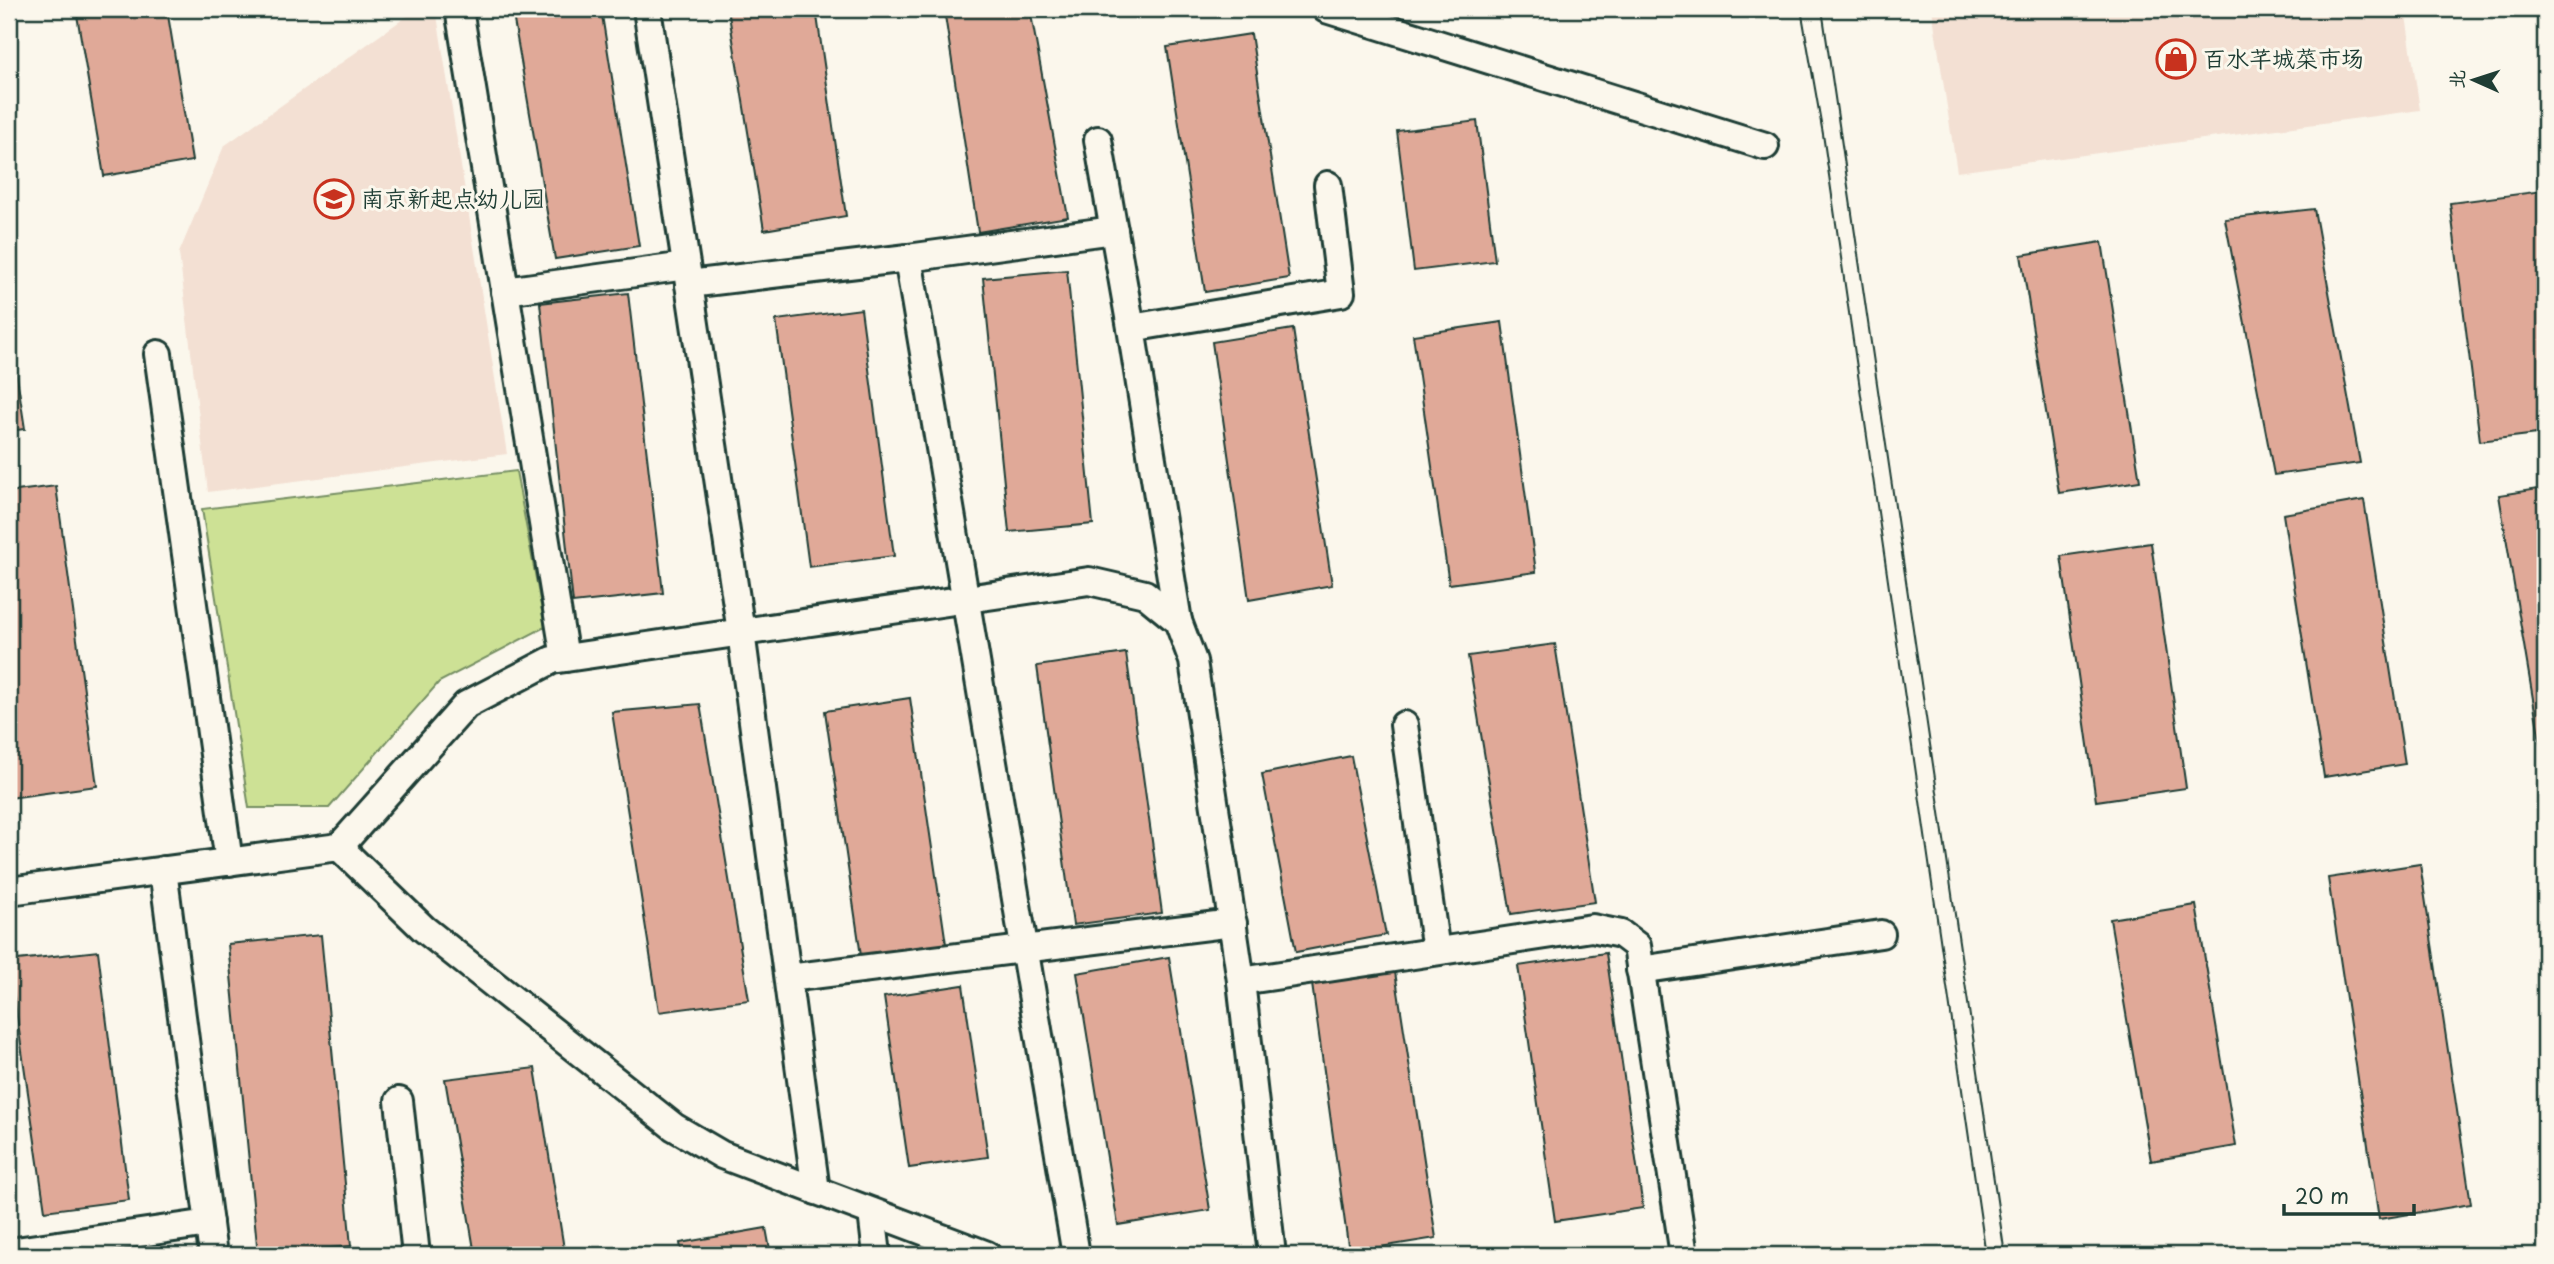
<svg xmlns="http://www.w3.org/2000/svg" width="2554" height="1264" font-family="'Playpen Sans','LXGW WenKai TC',sans-serif">
<style>
.built{fill:#f3e0d3}
.green{fill:#cde195;stroke:#768f64;stroke-width:2}
.building{fill:#e0a998;stroke:#1f3d34;stroke-width:2}
.lines{fill:none;stroke-linecap:round;stroke-linejoin:round}
.lane-casing{stroke:#1f3d34;stroke-width:32}
.lane{stroke:#fbf7ec;stroke-width:26}
.tram{stroke:#1f3d34;stroke-width:2}
.labels{text-anchor:middle;stroke-width:6;stroke-linejoin:round;paint-order:stroke}
.poi-label{font-size:23px;fill:#1f3d34;stroke:#fbf7ec;text-anchor:start}
</style>
<rect width="100%" height="100%" fill="#fbf7ec"/>
<filter id="ink" filterUnits="userSpaceOnUse"><feTurbulence type="fractalNoise" baseFrequency=".0143" numOctaves="2"/><feDisplacementMap in="SourceGraphic" scale="14" xChannelSelector="R" yChannelSelector="G"/><feConvolveMatrix kernelMatrix="1 2 1 2 8 2 1 2 1" color-interpolation-filters="sRGB"/></filter>
<g filter="url(#ink)">
<g class="built">
<path d="M 417,9 L 436,9 L 507,454 L 208,492 L 179,253 L 224,146 Z"/>
<path d="M 1932,9 L 2405,9 L 2420,110 L 1957,172 Z"/>
</g>
<path class="green" d="M 516,471 L 545,627 L 439,682 L 329,808 L 249,808 L 202,509 Z"/>
<g class="building">
<path d="M 76,9 L 167,9 L 192,161 L 104,176 Z"/>
<path d="M 512,9 L 601,9 L 639,246 L 555,259 Z"/>
<path d="M 728,9 L 816,9 L 846,216 L 764,230 Z"/>
<path d="M 944,9 L 1030,9 L 1068,217 L 978,232 Z"/>
<path d="M 1251,34 L 1289,278 L 1205,292 L 1167,47 Z"/>
<path d="M 1477,121 L 1495,261 L 1414,271 L 1397,131 Z"/>
<path d="M 2542,191 L 2545,215 L 2545,433 L 2480,441 L 2450,203 Z"/>
<path d="M 2314,209 L 2360,463 L 2274,475 L 2225,219 Z"/>
<path d="M 2102,242 L 2140,481 L 2059,493 L 2021,255 Z"/>
<path d="M 1067,270 L 1093,524 L 1009,532 L 983,278 Z"/>
<path d="M 628,293 L 663,593 L 573,603 L 540,303 Z"/>
<path d="M 861,309 L 894,556 L 809,567 L 776,320 Z"/>
<path d="M 1502,322 L 1536,572 L 1449,584 L 1413,335 Z"/>
<path d="M 9,324 L 25,429 L 9,431 Z"/>
<path d="M 1293,329 L 1332,585 L 1249,600 L 1212,342 Z"/>
<path d="M 56,486 L 97,786 L 9,798 L 9,492 Z"/>
<path d="M 2545,488 L 2545,759 L 2543,759 L 2499,495 Z"/>
<path d="M 2364,500 L 2405,764 L 2324,777 L 2283,514 Z"/>
<path d="M 2151,543 L 2186,788 L 2096,801 L 2061,556 Z"/>
<path d="M 1555,644 L 1595,902 L 1511,914 L 1468,656 Z"/>
<path d="M 1126,653 L 1162,913 L 1073,925 L 1037,666 Z"/>
<path d="M 910,698 L 946,944 L 861,956 L 825,711 Z"/>
<path d="M 700,704 L 749,1000 L 659,1012 L 612,712 Z"/>
<path d="M 1351,756 L 1386,935 L 1296,952 L 1262,774 Z"/>
<path d="M 2420,864 L 2471,1204 L 2379,1219 L 2328,878 Z"/>
<path d="M 2196,905 L 2236,1146 L 2151,1161 L 2110,919 Z"/>
<path d="M 321,935 L 351,1246 L 258,1255 L 228,944 Z"/>
<path d="M 98,951 L 129,1200 L 45,1211 L 9,961 Z"/>
<path d="M 1606,953 L 1643,1208 L 1555,1221 L 1518,966 Z"/>
<path d="M 1169,957 L 1210,1210 L 1118,1225 L 1077,973 Z"/>
<path d="M 1395,972 L 1436,1238 L 1349,1252 L 1312,984 Z"/>
<path d="M 963,985 L 988,1157 L 909,1168 L 884,997 Z"/>
<path d="M 535,1068 L 565,1255 L 475,1255 L 445,1079 Z"/>
<path d="M 766,1228 L 771,1255 L 682,1255 L 680,1243 Z"/>
</g>
<g class="lines">
<g class="lane-casing">
<g id="lane">
<path d="M 459,9 L 565,658"/>
<path d="M 647,9 L 689,284"/>
<path d="M 1326,9 L 1765,146"/>
<path d="M 1098,140 L 1131,328"/>
<path d="M 908,258 L 1114,230"/>
<path d="M 505,291 L 686,266"/>
<path d="M 158,354 L 229,862"/>
<path d="M 1178,621 L 1131,328 L 1341,293 L 1328,185"/>
<path d="M 1404,725 L 1436,951"/>
<path d="M 339,847 L 466,705 L 552,660 L 1089,581 L 1145,594 L 1178,621 L 1193,661 L 1241,981 L 1272,1255"/>
<path d="M 163,870 L 213,1255"/>
<path d="M 9,891 L 339,847 L 424,929 L 674,1127 L 722,1155 L 987,1255"/>
<path d="M 1640,970 L 1881,934"/>
<path d="M 788,978 L 1233,923"/>
<path d="M 1241,981 L 1592,928 L 1621,934 L 1637,946 L 1684,1255"/>
<path d="M 399,1101 L 416,1255"/>
<path d="M 816,1191 L 741,632 L 689,284 L 908,258 L 1076,1255"/>
<path d="M 872,1212 L 877,1255"/>
<path d="M 9,1252 L 209,1223"/>
</g>
</g>
<use href="#lane" class="lane"/>
<g class="tram">
<path d="M 1801,9 L 1823,134 L 1986,1255"/>
<path d="M 1822,9 L 2005,1255"/>
</g>
</g>
</g>
<defs>
<g id="shop-ring" transform="scale(2.0125)"><circle r="9.5" fill="#fbf7ec" stroke="#c8321e" stroke-width="1.5"/><path d="M-5-2.5h2.3a2.7 3.5 0 0 1 5.4 0H5L5.5 6h-11ZM-1.5-2.5h3a1.5 2.3 0 0 0-3 0Z" fill="#c8321e"/></g>
<g id="school-ring" transform="scale(2.0125)"><circle r="9.5" fill="#fbf7ec" stroke="#c8321e" stroke-width="1.5"/><path d="M0-5L7-2L0 1L-7-2ZM-4 1L0 2.5L4 1V4Q0 6-4 4Z" fill="#c8321e"/></g>
</defs>
<g fill-rule="evenodd">
<use href="#shop-ring" x="2176" y="59"/>
<use href="#school-ring" x="334" y="199"/>
</g>
<g class="labels">
<g class="poi-label">
<text x="2203" y="67">百水芊城菜市场</text>
<text x="361" y="207">南京新起点幼儿园</text>
</g>
</g>
<rect width="2554" height="1264" fill="none" stroke="#fbf7ec" stroke-width="35"/>
<rect x="18" y="18" width="2519" height="1229" fill="none" stroke="#1f3d34" stroke-width="2.5" filter="url(#ink)"/>
<g transform="translate(2474 80) rotate(273)" stroke="#fbf7ec" stroke-width="5" paint-order="stroke">
<path d="M0-5L12 26L0 18L-12 26Z" fill="#1f3d34"/>
<text y="-10" font-size="19" font-weight="bold" text-anchor="middle" fill="#1f3d34">北</text>
</g>
<path d="M2284 1204v10h130v-10" fill="none" stroke="#1f3d34" stroke-width="3.5"/>
<text x="2295" y="1204" font-size="21" fill="#1f3d34" stroke="#fbf7ec" stroke-width="5" paint-order="stroke">20 m</text>
</svg>
